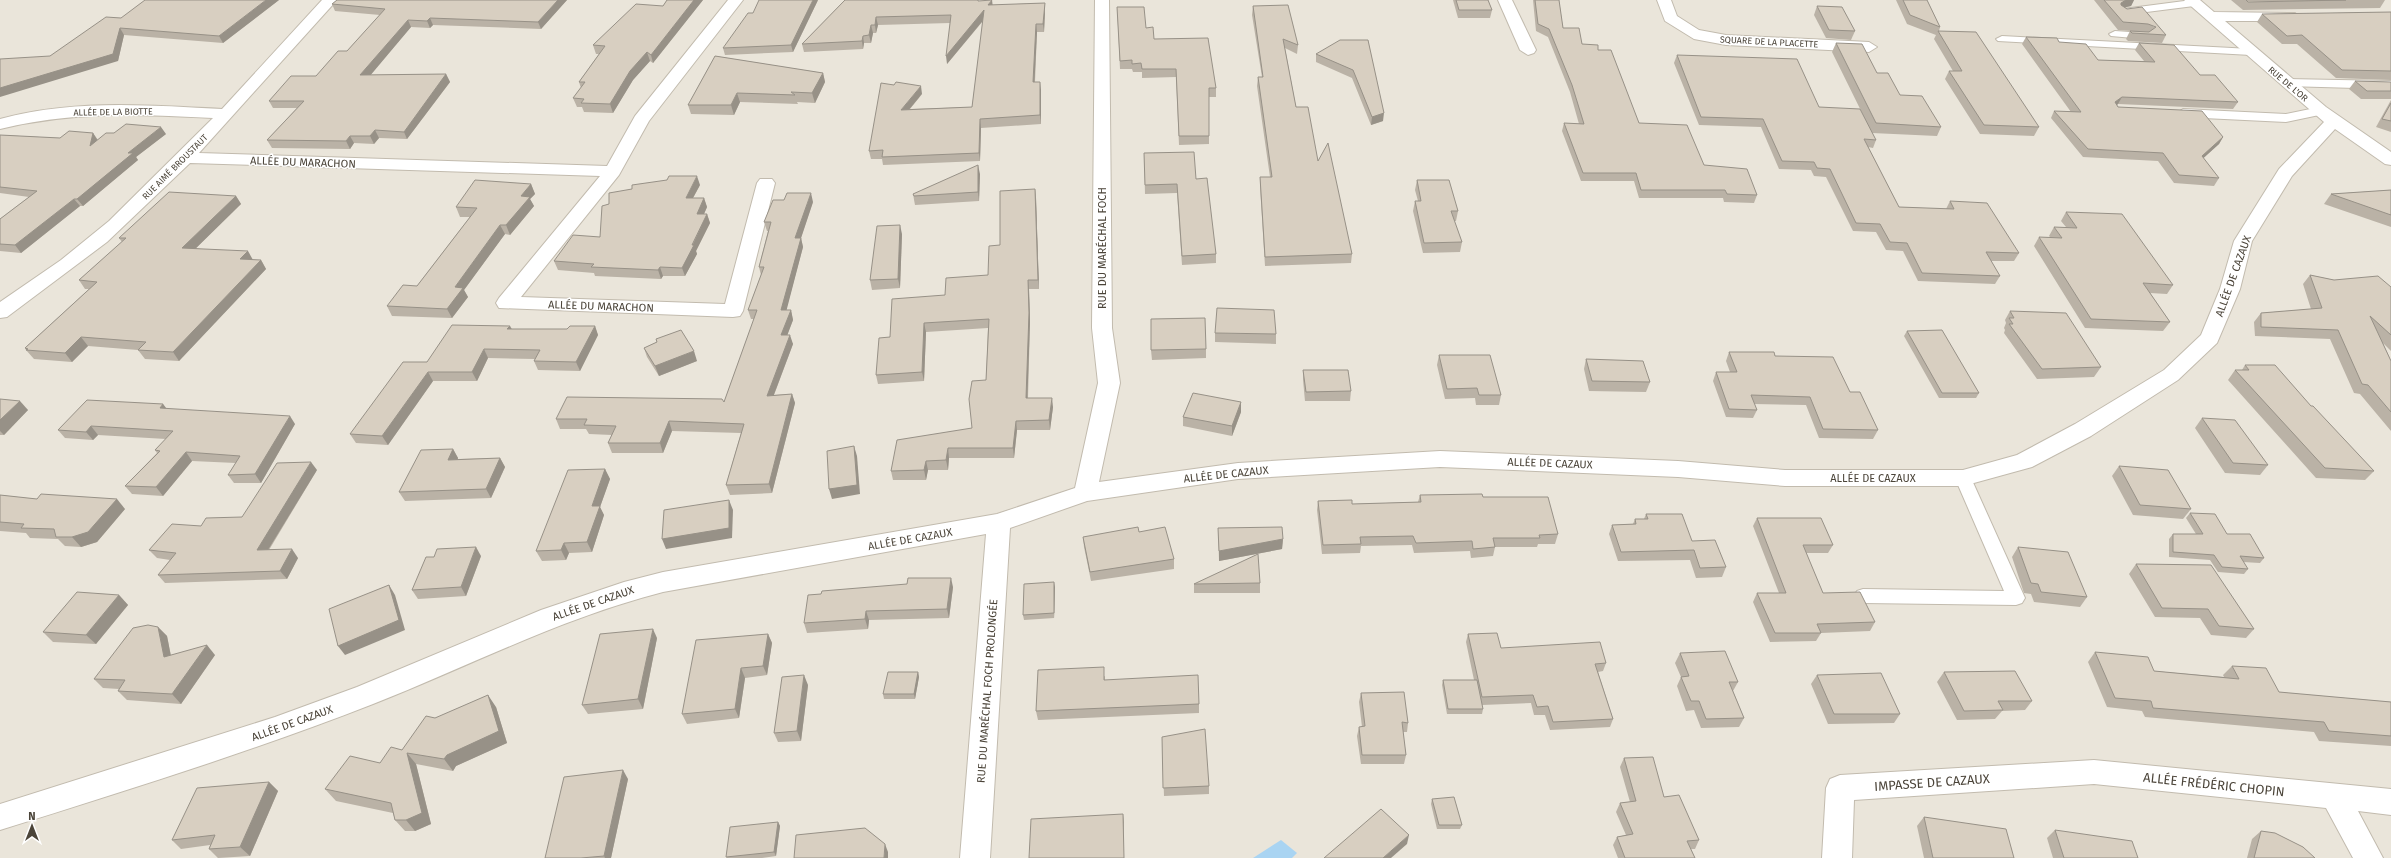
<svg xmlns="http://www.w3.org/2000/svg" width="2391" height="858" font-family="'Fira Sans',sans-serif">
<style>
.residential{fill:#eae5da}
.water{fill:#a9d4f2}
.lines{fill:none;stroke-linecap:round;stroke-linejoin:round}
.service-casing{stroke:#c2bbae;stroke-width:2}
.minor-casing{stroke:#c2bbae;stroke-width:2}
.service{fill:#fff;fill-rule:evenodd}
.minor{fill:#fff;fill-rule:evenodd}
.wall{fill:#bab2a6}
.shaded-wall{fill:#979187}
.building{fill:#d8cfc1;stroke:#979187}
.labels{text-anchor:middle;stroke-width:3;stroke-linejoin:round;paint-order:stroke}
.far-street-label{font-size:9px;fill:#4b4439;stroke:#fff}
.street-label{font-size:11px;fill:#4b4439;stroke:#fff}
.near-street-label{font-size:13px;fill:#4b4439;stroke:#fff}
</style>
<rect width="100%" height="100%" fill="#f6f3ec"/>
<rect class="residential" x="0" y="0" width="2391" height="858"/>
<path class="water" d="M 1281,840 L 1297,853 L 1292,858 L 1253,858 Z"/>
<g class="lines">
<g class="service-casing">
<g id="service">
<path d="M 2192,0 L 2199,3 L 2194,6 L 2123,15 L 2118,12 L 2123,9 Z"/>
<path d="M 2115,31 L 2144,33 L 2150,36 L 2144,39 L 2111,36 L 2109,34 Z"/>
<path d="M 2002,36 L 2251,49 L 2257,52 L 2251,55 L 1998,41 L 1996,39 Z"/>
<path d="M 2287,79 L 2391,81 L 2391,89 L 2283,86 L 2281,83 L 2283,80 Z"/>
<path d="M 2320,107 L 2326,111 L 2324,114 L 2286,122 L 2183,117 L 2177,113 L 2183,109 L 2286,114 Z"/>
<path d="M 1963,472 L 1969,474 L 1971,478 L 2025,598 L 2022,603 L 2016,605 L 1863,603 L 1857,601 L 1854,596 L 1857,591 L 1863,589 L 2004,591 L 1955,478 L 1957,474 Z"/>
</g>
</g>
<g class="minor-casing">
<g id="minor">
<path d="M 322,0 L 337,0 L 199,153 L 607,166 L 635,116 L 728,0 L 743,0 L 649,121 L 619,175 L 521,297 L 725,304 L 757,183 L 760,179 L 772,179 L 775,183 L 743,311 L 740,316 L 733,317 L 499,308 L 496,303 L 499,298 L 600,176 L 190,163 L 107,242 L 7,317 L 0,318 L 0,302 L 61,260 L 109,221 L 213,118 C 138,114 74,111 0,129 L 0,119 C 73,99 147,105 222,109 Z"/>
<path d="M 1095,0 L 1109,0 L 1112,328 L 1120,383 L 1099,482 L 1238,463 L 1440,451 L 1678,461 L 1785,470 L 1963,470 L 2017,455 L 2075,424 L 2164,370 L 2201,335 L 2220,289 L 2234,241 L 2279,169 L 2324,122 L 2184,0 L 2200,0 L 2214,12 L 2295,13 L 2298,16 L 2290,21 L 2225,21 L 2326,107 L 2391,152 L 2391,165 L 2385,164 L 2335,129 L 2292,176 L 2252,241 L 2240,289 L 2217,343 L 2178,380 L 2091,436 L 2032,467 L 1963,486 L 1785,486 L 1678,477 L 1440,467 L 1238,479 L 1087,501 L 1010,528 L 990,858 L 960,858 L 986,534 L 663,592 C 561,618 470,666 373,704 C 250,752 125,791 0,830 L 0,804 L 275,717 L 357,687 L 541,610 L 624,582 L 663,572 L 997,514 L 1075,488 L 1098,383 L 1092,328 Z"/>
<path d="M 1498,0 L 1512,0 L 1536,50 L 1534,53 L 1528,55 L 1520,50 Z"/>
<path d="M 1657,0 L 1671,0 L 1677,16 L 1699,30 L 1726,35 L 1869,42 L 1877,47 L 1869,52 L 1726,45 L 1694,39 L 1665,21 Z"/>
<path d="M 2094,760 L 2391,789 L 2391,815 L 2358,811 L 2383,858 L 2353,858 L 2326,808 L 2094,784 L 1854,800 L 1852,858 L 1822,858 L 1826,788 L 1830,779 L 1840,775 Z"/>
</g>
</g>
<use href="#service" class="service"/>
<use href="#minor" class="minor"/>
</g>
<g class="wall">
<path d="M 279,0 L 223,43 L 124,35 L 118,61 L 50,56 L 121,18 Z"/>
<path d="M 337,0 L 567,0 L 541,29 L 433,25 L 430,28 L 411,27 L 370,75 L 446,74 L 450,82 L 407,139 L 379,138 L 374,144 L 354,143 L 350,149 L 272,148 L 267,140 L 297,108 L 273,108 L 269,101 L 316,76 L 347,51 L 380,15 L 335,11 L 332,4 Z"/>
<path d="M 667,0 L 703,0 L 653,63 L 650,61 L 633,80 L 613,113 L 584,112 L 582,107 L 577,107 L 573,98 L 581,88 L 579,82 L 599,54 L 596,54 L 593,45 L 663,6 Z"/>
<path d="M 818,0 L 793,52 L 725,55 L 723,48 Z"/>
<path d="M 845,0 L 980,1 L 993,5 L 1045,3 L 1045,11 L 1044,32 L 1037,32 L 1035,82 L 1041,90 L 1041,124 L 981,128 L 980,161 L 883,165 L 882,159 L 871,159 L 869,151 L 922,94 L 910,109 L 972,107 L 983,21 L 947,64 L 950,23 L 878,25 L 876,33 L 873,33 L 871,43 L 864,43 L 863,49 L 804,52 L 802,44 Z"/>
<path d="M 1453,0 L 1488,0 L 1492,10 L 1490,18 L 1458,18 Z"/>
<path d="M 1533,0 L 1559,0 L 1563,28 L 1582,44 L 1598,50 L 1639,123 L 1704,165 L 1757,195 L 1754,203 L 1724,202 L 1723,198 L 1639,198 L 1634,181 L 1581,181 L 1562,131 L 1564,123 L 1579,124 L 1570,92 L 1548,37 L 1536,31 Z"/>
<path d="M 1896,0 L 1927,0 L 1940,27 L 1939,31 L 2039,127 L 2034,136 L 1980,134 L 1945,79 L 1949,71 L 1953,71 L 1934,39 L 1936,35 L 1907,24 Z"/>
<path d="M 2094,0 L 2134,0 L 2131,6 L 2125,7 L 2166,35 L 2162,43 L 2128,41 L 2126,39 L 2130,31 L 2145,32 L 2118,30 Z"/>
<path d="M 2231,0 L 2385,0 L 2380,8 L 2243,10 Z"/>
<path d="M 1253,6 L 1298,45 L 1297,54 L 1285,48 L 1296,107 L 1318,161 L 1352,254 L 1351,263 L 1265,266 L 1260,186 L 1260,177 L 1270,177 L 1257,86 L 1258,77 L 1262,77 L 1252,15 Z"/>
<path d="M 1817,6 L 1855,31 L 1851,40 L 1826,38 L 1814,15 Z"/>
<path d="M 1117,7 L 1146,28 L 1154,39 L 1216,88 L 1216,97 L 1209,97 L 1209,144 L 1179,145 L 1176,77 L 1142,78 L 1142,72 L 1133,72 L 1132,69 L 1120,69 Z"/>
<path d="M 2391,12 L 2391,80 L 2336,78 L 2297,44 L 2282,44 L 2257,22 L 2262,14 Z"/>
<path d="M 2026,37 L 2059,42 L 2098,60 L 2144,61 L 2135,50 L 2139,43 L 2200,75 L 2238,102 L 2233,109 L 2118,104 L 2117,105 L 2118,107 L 2223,137 L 2219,144 L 2203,158 L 2219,178 L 2214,186 L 2174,183 L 2158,161 L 2083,157 L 2051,118 L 2054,111 L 2071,112 L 2022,44 Z"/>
<path d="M 1368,40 L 1383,121 L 1371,125 L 1352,78 L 1316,62 L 1316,54 Z"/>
<path d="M 1836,43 L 1900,95 L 1941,127 L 1937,136 L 1872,133 L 1876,140 L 1873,148 L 1868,147 L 1899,207 L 1946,209 L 1950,201 L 2019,253 L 2014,261 L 1991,261 L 2000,276 L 1995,284 L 1918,281 L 1903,251 L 1886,250 L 1876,232 L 1853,231 L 1826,177 L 1814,176 L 1811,170 L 1779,169 L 1761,127 L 1699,125 L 1674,63 L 1677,55 L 1819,107 L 1870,129 L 1832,52 Z"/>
<path d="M 715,56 L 823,73 L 825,82 L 815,103 L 797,102 L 798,104 L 740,102 L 734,115 L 691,114 L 688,105 Z"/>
<path d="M 2355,81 L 2391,82 L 2391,99 L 2361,99 L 2349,89 Z"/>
<path d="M 2391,100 L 2391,132 L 2376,127 Z"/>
<path d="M 93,133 L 98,140 L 114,133 L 166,134 L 136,157 L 138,160 L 83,206 L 80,206 L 21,253 L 0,251 L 0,219 L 29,197 L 0,193 L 0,135 L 60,138 Z"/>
<path d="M 1144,153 L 1196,179 L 1216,254 L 1216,263 L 1182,265 L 1177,193 L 1145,194 Z"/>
<path d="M 980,174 L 979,201 L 915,205 L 913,194 Z"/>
<path d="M 1417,180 L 1458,211 L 1456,221 L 1454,221 L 1462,242 L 1460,252 L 1423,253 L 1413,211 L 1415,201 L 1418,201 L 1415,190 Z"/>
<path d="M 531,184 L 535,194 L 530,199 L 534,206 L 510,235 L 505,234 L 464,290 L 468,297 L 452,318 L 392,316 L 387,306 L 417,286 L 470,217 L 460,217 L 456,207 Z"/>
<path d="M 700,185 L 693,198 L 704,198 L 707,207 L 704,214 L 707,214 L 710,223 L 696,251 L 697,254 L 685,276 L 663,276 L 661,279 L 595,276 L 594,273 L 558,270 L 554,261 Z"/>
<path d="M 1035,189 L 1036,198 L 1039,289 L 1029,289 L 1030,322 L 1028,398 L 1053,407 L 1050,430 L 1017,430 L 1014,458 L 949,458 L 948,470 L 928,470 L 926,480 L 893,480 L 891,471 L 972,428 L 986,380 L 988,328 L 926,332 L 924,381 L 878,384 L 876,375 L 890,337 L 945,295 L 988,275 L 1000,245 Z"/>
<path d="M 2391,190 L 2391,227 L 2324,204 L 2331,194 Z"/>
<path d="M 236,196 L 241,204 L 196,248 L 253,260 L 261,260 L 266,269 L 179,361 L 145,359 L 138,350 L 88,346 L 72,362 L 34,359 L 26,350 L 25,348 L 89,289 L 85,289 L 79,280 L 122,242 L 119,238 Z"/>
<path d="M 813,202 L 801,238 L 803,247 L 786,310 L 791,310 L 793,320 L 787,335 L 793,344 L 774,395 L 792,394 L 795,403 L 772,493 L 730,495 L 726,485 L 741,433 L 672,431 L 663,453 L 612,453 L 608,443 L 612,435 L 589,434 L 586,429 L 560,429 L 556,419 L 724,402 L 754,319 L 751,319 L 748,310 L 761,275 L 759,267 L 768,231 L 767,231 L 764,222 Z"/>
<path d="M 2066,212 L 2173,285 L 2167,294 L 2150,293 L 2170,322 L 2163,331 L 2085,328 L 2034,246 L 2039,237 L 2050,237 L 2049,236 L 2054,227 L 2066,227 L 2061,221 Z"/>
<path d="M 902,234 L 900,288 L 872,290 L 870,280 Z"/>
<path d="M 2310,275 L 2334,280 L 2391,287 L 2391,351 L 2383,343 L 2391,361 L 2391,431 L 2360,394 L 2354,393 L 2330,339 L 2255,336 L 2254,322 L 2261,313 L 2311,309 L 2303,284 Z"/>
<path d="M 2010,311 L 2101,367 L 2094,377 L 2037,379 L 2004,333 L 2005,330 L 2004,328 L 2006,323 L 2005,320 Z"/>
<path d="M 510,326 L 512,329 L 567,329 L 595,326 L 598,335 L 580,371 L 538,370 L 534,361 L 535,359 L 488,358 L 477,381 L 433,381 L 388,445 L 356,443 L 350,434 L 427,362 Z"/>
<path d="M 1907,331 L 1979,393 L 1976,398 L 1939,398 L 1904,336 Z"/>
<path d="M 1215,333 L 1276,334 L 1276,344 L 1215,342 Z"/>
<path d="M 656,339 L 697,361 L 659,376 L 647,357 L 644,348 L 657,342 Z"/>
<path d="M 1206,349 L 1206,358 L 1152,360 L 1151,350 Z"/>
<path d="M 1729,352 L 1775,356 L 1850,392 L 1878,430 L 1873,439 L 1819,438 L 1806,405 L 1754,404 L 1757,410 L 1753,418 L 1726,417 L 1713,381 L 1716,372 L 1730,372 L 1726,361 Z"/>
<path d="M 1439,355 L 1501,395 L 1499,405 L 1476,405 L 1475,398 L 1445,399 L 1437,365 Z"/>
<path d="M 1586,359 L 1650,382 L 1646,392 L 1589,391 L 1584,369 Z"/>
<path d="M 2245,365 L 2311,406 L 2374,471 L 2365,480 L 2316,478 L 2228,380 L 2235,370 L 2242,370 Z"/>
<path d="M 1303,370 L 1351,391 L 1350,401 L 1305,401 L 1303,380 Z"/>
<path d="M 0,399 L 28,410 L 4,435 L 0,435 Z"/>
<path d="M 1241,402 L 1241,412 L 1232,436 L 1183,426 L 1183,417 Z"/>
<path d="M 163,404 L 166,409 L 295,424 L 261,483 L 234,483 L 228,475 L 236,463 L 192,461 L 163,496 L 132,494 L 125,486 L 157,453 L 155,450 L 166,439 L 98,435 L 93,440 L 65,438 L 58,430 Z"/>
<path d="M 2202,418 L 2268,465 L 2260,475 L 2225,473 L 2195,428 Z"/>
<path d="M 453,449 L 458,458 L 458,459 L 500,458 L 505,467 L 491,498 L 405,501 L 399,492 Z"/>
<path d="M 2119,466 L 2191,509 L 2183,519 L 2133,515 L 2112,476 Z"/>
<path d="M 605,469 L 610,479 L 600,507 L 604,515 L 592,552 L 569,553 L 566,560 L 542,561 L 536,551 Z"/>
<path d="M 317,470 L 269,550 L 298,558 L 287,579 L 165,583 L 158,575 L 170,560 L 157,558 L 149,550 L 201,526 L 242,517 Z"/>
<path d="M 0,495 L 125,509 L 97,542 L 81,547 L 65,546 L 58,539 L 30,538 L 26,533 L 0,531 Z"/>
<path d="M 1420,495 L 1483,497 L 1558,534 L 1555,544 L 1538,544 L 1537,547 L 1495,547 L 1493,556 L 1471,558 L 1470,551 L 1414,553 L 1412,545 L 1361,546 L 1360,553 L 1322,554 L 1317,510 L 1318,501 L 1352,504 L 1418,502 Z"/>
<path d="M 2190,513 L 2227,534 L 2264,558 L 2260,563 L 2243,562 L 2248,569 L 2244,574 L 2218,572 L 2210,560 L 2169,557 L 2169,539 L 2173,534 L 2196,534 L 2186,518 Z"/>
<path d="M 1646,514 L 1692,541 L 1726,567 L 1722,577 L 1696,578 L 1690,560 L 1618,561 L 1609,534 L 1612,525 L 1633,524 L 1635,519 L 1644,519 Z"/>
<path d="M 1757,518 L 1833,545 L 1828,553 L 1806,553 L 1823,593 L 1875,622 L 1870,631 L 1821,633 L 1816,641 L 1770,642 L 1753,602 L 1757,593 L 1779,593 L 1753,526 Z"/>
<path d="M 1218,528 L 1283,539 L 1282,549 L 1219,561 Z"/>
<path d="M 1083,537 L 1174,559 L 1174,569 L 1091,581 L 1084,547 Z"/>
<path d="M 2018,547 L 2087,597 L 2080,607 L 2034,602 L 2031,594 L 2024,593 L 2012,557 Z"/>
<path d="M 481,556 L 466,596 L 418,599 L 412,590 Z"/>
<path d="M 2136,564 L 2254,629 L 2246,638 L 2211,635 L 2200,618 L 2155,617 L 2129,574 Z"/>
<path d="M 1260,583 L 1260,593 L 1194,593 L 1194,584 Z"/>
<path d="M 953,587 L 949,618 L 869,620 L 868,629 L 807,633 L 804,623 Z"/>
<path d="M 1055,587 L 1054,618 L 1024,620 L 1023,615 Z"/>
<path d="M 119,595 L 128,605 L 96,644 L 53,642 L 43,632 Z"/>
<path d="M 158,627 L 167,636 L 171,656 L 215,655 L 181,704 L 127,700 L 118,691 L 119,689 L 103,688 L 94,679 Z"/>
<path d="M 768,634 L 772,643 L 767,675 L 745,678 L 739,718 L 687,724 L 682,714 Z"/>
<path d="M 1468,634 L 1501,648 L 1606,663 L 1603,671 L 1598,672 L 1613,719 L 1610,727 L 1550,730 L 1545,715 L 1534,715 L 1531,703 L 1482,705 L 1483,709 L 1482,714 L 1447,714 L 1442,685 L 1443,680 L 1474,680 L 1466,642 Z"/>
<path d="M 657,638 L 643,709 L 588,714 L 582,705 Z"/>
<path d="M 2095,652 L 2154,671 L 2224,677 L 2223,675 L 2232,666 L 2279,692 L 2391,702 L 2391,746 L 2319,741 L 2314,732 L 2145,717 L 2142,711 L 2107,707 L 2088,662 Z"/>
<path d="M 1680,653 L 1738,682 L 1733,691 L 1744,718 L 1739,727 L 1701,728 L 1694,710 L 1686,711 L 1677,686 L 1681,677 L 1675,663 Z"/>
<path d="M 918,672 L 919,677 L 915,699 L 884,699 L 883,694 Z"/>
<path d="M 1944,672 L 2032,701 L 2025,710 L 2002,711 L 1995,719 L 1957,720 L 1937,682 Z"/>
<path d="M 1817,675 L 1900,714 L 1894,723 L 1828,724 L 1811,684 Z"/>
<path d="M 1105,676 L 1105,680 L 1199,704 L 1199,713 L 1038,720 L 1036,711 Z"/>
<path d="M 808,685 L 801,741 L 778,742 L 774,733 Z"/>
<path d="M 1361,693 L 1408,723 L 1407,732 L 1403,732 L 1406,755 L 1404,764 L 1361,764 L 1357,736 L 1359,727 L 1362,727 L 1359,702 Z"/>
<path d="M 496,707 L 507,743 L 456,766 L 453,771 L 416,764 L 431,824 L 415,831 L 405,831 L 395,820 L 393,813 L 336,801 L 325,789 L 380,763 L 402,750 L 435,718 Z"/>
<path d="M 1162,737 L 1209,786 L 1209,794 L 1164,796 Z"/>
<path d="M 1624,758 L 1664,797 L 1699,840 L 1695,849 L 1691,849 L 1695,858 L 1618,858 L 1613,845 L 1617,837 L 1626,835 L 1616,812 L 1620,803 L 1630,802 L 1620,767 Z"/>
<path d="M 628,779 L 611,858 L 545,858 Z"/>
<path d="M 269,782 L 278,791 L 250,856 L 218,858 L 209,849 L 210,845 L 181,849 L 172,840 Z"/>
<path d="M 1432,799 L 1462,825 L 1460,829 L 1437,829 L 1431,804 Z"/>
<path d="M 1924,817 L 2014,858 L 1924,858 L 1917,826 Z"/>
<path d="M 778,822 L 780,826 L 776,856 L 762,858 L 727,858 L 726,857 Z"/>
<path d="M 2055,830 L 2138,858 L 2053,858 L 2047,838 Z"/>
<path d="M 2261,831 L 2315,858 L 2247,858 L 2252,839 Z"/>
</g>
<g class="shaded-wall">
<path d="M 266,0 L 279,0 L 223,43 L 219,36 Z"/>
<path d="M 558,0 L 567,0 L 541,29 L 538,22 Z"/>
<path d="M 694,0 L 703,0 L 653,63 L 651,55 Z"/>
<path d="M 813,0 L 818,0 L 793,52 L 791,45 Z"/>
<path d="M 992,0 L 993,8 L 988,5 Z"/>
<path d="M 2126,0 L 2134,0 L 2131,6 L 2122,8 L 2117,11 L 2121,3 Z"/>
<path d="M 1045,3 L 1045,11 L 1044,32 L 1043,24 Z"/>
<path d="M 984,10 L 985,18 L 947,64 L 946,56 Z"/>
<path d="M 876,17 L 878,25 L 876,33 L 875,25 Z"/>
<path d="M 430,18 L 433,25 L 430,28 L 427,21 Z"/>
<path d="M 408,20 L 411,27 L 364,83 L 360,75 Z"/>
<path d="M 1036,24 L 1037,32 L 1034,90 L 1033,82 Z"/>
<path d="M 871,25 L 873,33 L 871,43 L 869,35 Z"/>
<path d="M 120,28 L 124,35 L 118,61 L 0,97 L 0,88 Z"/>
<path d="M 863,36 L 864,43 L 863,49 L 862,41 Z"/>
<path d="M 647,52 L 650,61 L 633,80 L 613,113 L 610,104 L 630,71 Z"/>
<path d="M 823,73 L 825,82 L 815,103 L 812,93 Z"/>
<path d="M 446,74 L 450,82 L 407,139 L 404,132 Z"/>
<path d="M 1040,82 L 1041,90 L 1041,124 L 1040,115 Z"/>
<path d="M 921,86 L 922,94 L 902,118 L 901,110 Z"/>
<path d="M 737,93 L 740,102 L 734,115 L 731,105 Z"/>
<path d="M 2122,97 L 2118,104 L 2111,110 L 2115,102 Z"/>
<path d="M 1384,113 L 1383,121 L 1371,125 L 1372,117 Z"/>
<path d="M 980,119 L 981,128 L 980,161 L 979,153 Z"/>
<path d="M 161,127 L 166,134 L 136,157 L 138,160 L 83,206 L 77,199 L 128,153 Z"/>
<path d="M 375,130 L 379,138 L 374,144 L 370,136 Z"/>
<path d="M 93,133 L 98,141 L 90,146 Z"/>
<path d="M 350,136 L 354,143 L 350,149 L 346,141 Z"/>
<path d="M 2223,137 L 2219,144 L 2197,164 L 2202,156 Z"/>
<path d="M 978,165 L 980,174 L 979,201 L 978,192 Z"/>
<path d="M 697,176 L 700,185 L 688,207 L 686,198 Z"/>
<path d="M 531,184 L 535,194 L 530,199 L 534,206 L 510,235 L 506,225 L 521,196 Z"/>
<path d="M 1035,189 L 1036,198 L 1039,289 L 1038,280 Z"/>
<path d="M 811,193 L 813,202 L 801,238 L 803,247 L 784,320 L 781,310 L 795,238 Z"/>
<path d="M 236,196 L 241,204 L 188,256 L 182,248 Z"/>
<path d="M 704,198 L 707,207 L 700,223 L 697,214 Z"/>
<path d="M 74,199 L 80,206 L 21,253 L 15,245 Z"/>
<path d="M 707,214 L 710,223 L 696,251 L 697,254 L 685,276 L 682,268 Z"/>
<path d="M 500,225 L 505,234 L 464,290 L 468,297 L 452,318 L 447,309 L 455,287 Z"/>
<path d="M 900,225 L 902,234 L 900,288 L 898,279 Z"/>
<path d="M 248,251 L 253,260 L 240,259 Z"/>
<path d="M 261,260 L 266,269 L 179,361 L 173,352 Z"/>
<path d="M 660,267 L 663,276 L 661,279 L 658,270 Z"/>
<path d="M 1028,280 L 1029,289 L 1030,322 L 1027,408 L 1026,398 Z"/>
<path d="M 791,310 L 793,320 L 784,344 L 781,335 Z"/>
<path d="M 924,323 L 926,332 L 924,381 L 922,372 Z"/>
<path d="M 510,326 L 514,335 L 507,329 Z"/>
<path d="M 595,326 L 598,335 L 580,371 L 576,362 Z"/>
<path d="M 790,335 L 793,344 L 770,405 L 767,396 Z"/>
<path d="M 81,337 L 88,346 L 72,362 L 65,353 Z"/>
<path d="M 484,349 L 488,358 L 477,381 L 472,372 Z"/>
<path d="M 694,351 L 697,361 L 659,376 L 655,366 Z"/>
<path d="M 428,372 L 433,381 L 388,445 L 382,436 Z"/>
<path d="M 792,394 L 795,403 L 772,493 L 769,484 Z"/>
<path d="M 1052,398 L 1053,407 L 1050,430 L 1049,420 Z"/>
<path d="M 20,401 L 28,410 L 4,435 L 0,431 L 0,420 Z"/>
<path d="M 1241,402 L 1241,412 L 1232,436 L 1232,426 Z"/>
<path d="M 163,404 L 170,413 L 160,408 Z"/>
<path d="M 290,416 L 295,424 L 261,483 L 255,474 Z"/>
<path d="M 669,421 L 672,431 L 663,453 L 660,443 Z"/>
<path d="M 1016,421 L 1017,430 L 1014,458 L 1013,448 Z"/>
<path d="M 91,426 L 98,435 L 93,440 L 86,432 Z"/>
<path d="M 854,446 L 857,456 L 860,494 L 832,499 L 829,489 Z"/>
<path d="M 948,448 L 949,458 L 948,470 L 946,460 Z"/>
<path d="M 453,449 L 458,458 L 453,469 L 448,460 Z"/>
<path d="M 186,452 L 192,461 L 163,496 L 156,487 Z"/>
<path d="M 500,458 L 505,467 L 491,498 L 486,489 Z"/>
<path d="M 926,461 L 928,470 L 926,480 L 924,470 Z"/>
<path d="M 311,462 L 317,470 L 263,558 L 257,550 Z"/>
<path d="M 605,469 L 610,479 L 600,507 L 604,515 L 592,552 L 587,542 L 592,506 Z"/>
<path d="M 117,499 L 125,509 L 97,542 L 81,547 L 72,537 Z"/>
<path d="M 729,500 L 733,510 L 732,538 L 666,549 L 662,539 Z"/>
<path d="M 1283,539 L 1282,549 L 1219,561 L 1219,551 Z"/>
<path d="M 564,543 L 569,553 L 566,560 L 561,550 Z"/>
<path d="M 476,547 L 481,556 L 466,596 L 461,587 Z"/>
<path d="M 292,549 L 298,558 L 287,579 L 280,571 Z"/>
<path d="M 951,578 L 953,587 L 949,618 L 947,609 Z"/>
<path d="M 1054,582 L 1055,587 L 1054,618 Z"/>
<path d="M 389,585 L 395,595 L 405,630 L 345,655 L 338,646 Z"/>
<path d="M 119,595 L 128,605 L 96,644 L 86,635 Z"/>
<path d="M 866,611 L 869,620 L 868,629 L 865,619 Z"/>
<path d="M 158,627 L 167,636 L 173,667 L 164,657 Z"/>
<path d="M 653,629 L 657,638 L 643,709 L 638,699 Z"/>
<path d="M 768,634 L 772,643 L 767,675 L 763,666 Z"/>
<path d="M 207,645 L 215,655 L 181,704 L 172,694 Z"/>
<path d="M 741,668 L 745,678 L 739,718 L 735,709 Z"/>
<path d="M 918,672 L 919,677 L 915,699 L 914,694 Z"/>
<path d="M 804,675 L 808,685 L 801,741 L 797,731 Z"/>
<path d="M 488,695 L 496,707 L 507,743 L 456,766 L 453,771 L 444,759 Z"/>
<path d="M 407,753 L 416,764 L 431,824 L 415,831 L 406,820 Z"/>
<path d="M 623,770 L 628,779 L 611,858 L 605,858 L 604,856 Z"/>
<path d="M 269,782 L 278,791 L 250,856 L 240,847 Z"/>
<path d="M 1123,814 L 1124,822 L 1124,858 Z"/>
<path d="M 778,822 L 780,826 L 776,856 L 774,852 Z"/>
<path d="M 1409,835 L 1407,844 L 1391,858 L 1383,858 Z"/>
<path d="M 885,844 L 888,852 L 888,858 L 884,858 Z"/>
</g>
<g class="building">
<path d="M 145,0 L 266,0 L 219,36 L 120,28 L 113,54 L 0,88 L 0,59 L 50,56 L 106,17 L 121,18 Z"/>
<path d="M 337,0 L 558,0 L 538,22 L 430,18 L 427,21 L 408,20 L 360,75 L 446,74 L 404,132 L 375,130 L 370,136 L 350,136 L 346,141 L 267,140 L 304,101 L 269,101 L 291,76 L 316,76 L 338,51 L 347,51 L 385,9 L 332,4 Z"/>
<path d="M 667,0 L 694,0 L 651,55 L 647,52 L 630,71 L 610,104 L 581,103 L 584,99 L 573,98 L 585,82 L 579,82 L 605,46 L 593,45 L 636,4 L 663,6 Z"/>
<path d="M 759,0 L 813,0 L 791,45 L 723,48 L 748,13 L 753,13 Z"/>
<path d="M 845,0 L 978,0 L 978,1 L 992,0 L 988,5 L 1045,3 L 1043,24 L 1036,24 L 1033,82 L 1040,82 L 1040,115 L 980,119 L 979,153 L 882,157 L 883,150 L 869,151 L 881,83 L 894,85 L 896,82 L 921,86 L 901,110 L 972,107 L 984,10 L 946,56 L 951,15 L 876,17 L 875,25 L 871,25 L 869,35 L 863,36 L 862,41 L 802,44 Z"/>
<path d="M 1456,0 L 1488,0 L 1492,10 L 1459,10 Z"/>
<path d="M 1535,0 L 1559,0 L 1563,28 L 1579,28 L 1582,44 L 1598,45 L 1598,50 L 1611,50 L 1639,123 L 1687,125 L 1704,165 L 1747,169 L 1757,195 L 1727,194 L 1725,190 L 1641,190 L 1636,173 L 1583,173 L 1564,123 L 1584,124 L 1572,85 L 1549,29 L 1538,24 Z"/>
<path d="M 1903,0 L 1927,0 L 1940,27 L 1910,15 Z"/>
<path d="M 2104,0 L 2126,0 L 2121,3 L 2121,5 L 2127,9 L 2142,7 L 2166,35 L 2132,33 L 2130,31 L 2149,32 L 2156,27 L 2148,24 L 2123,22 Z"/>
<path d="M 2246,0 L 2346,0 L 2248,2 Z"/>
<path d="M 1288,5 L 1298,45 L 1283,39 L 1296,107 L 1308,107 L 1318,161 L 1328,143 L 1352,254 L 1265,257 L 1260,177 L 1272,177 L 1258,77 L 1263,77 L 1253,6 Z"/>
<path d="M 1817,6 L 1842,7 L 1855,31 L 1829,30 Z"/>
<path d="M 1117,7 L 1144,7 L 1146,28 L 1153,27 L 1154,39 L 1208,38 L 1216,88 L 1209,88 L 1209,136 L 1179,136 L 1176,69 L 1142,69 L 1141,63 L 1132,64 L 1132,60 L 1120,61 Z"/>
<path d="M 2391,12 L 2391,71 L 2342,70 L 2302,35 L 2287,36 L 2262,14 Z"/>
<path d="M 1938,31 L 1976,32 L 2039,127 L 1984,125 L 1949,71 L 1962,71 Z"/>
<path d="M 2026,37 L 2057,38 L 2059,42 L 2086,44 L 2098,60 L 2155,62 L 2139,43 L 2174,45 L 2200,75 L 2215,75 L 2238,102 L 2122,97 L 2115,102 L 2118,107 L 2202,111 L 2223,137 L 2202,156 L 2219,178 L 2179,175 L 2163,153 L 2088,149 L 2054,111 L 2081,112 Z"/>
<path d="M 1340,40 L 1368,40 L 1384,113 L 1372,117 L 1353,70 L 1316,54 Z"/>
<path d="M 1836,43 L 1862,44 L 1877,73 L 1888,73 L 1900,95 L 1922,96 L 1941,127 L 1876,123 Z"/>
<path d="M 1677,55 L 1797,59 L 1819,107 L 1860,109 L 1876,140 L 1864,139 L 1899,207 L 1954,209 L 1950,201 L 1987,203 L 2019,253 L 1986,252 L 2000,276 L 1922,273 L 1907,243 L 1890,242 L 1880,224 L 1856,223 L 1830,169 L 1817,168 L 1814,162 L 1782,161 L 1763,119 L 1701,117 Z"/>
<path d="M 715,56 L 823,73 L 812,93 L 791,92 L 795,95 L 737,93 L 731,105 L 688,105 Z"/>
<path d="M 2355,81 L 2391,82 L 2391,91 L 2367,91 Z"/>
<path d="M 2391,103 L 2391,121 L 2382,119 Z"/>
<path d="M 126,124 L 161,127 L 128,153 L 133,153 L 77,199 L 74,199 L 15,245 L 0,244 L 0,219 L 37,191 L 0,187 L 0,135 L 60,138 L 69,131 L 93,133 L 90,146 L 106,133 L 114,133 Z"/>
<path d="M 1194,152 L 1196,179 L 1207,178 L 1216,254 L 1182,256 L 1177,184 L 1145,185 L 1144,153 Z"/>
<path d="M 978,165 L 978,192 L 914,196 L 913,194 Z"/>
<path d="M 669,176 L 697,176 L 686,198 L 704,198 L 697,214 L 707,214 L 692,245 L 694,245 L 682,268 L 660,267 L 658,270 L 591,267 L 594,264 L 554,261 L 573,235 L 600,237 L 602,206 L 609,204 L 609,193 L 632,189 L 632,185 L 667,180 Z"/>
<path d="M 475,180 L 531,184 L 521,196 L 530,197 L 506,225 L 500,225 L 455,287 L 463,288 L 447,309 L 387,306 L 403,285 L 417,286 L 477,208 L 456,207 Z"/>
<path d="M 1417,180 L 1449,180 L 1458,211 L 1451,211 L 1462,242 L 1424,243 L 1415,201 L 1421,201 Z"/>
<path d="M 1035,189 L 1038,280 L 1028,280 L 1029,313 L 1026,398 L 1052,398 L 1049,420 L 1016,421 L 1013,448 L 948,448 L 946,460 L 926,461 L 924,470 L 891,471 L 897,440 L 972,428 L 969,399 L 972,381 L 986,380 L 989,319 L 924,323 L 922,372 L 876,375 L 879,338 L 890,337 L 892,299 L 945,295 L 946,278 L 988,275 L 989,246 L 1000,245 L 1000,191 Z"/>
<path d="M 2391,190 L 2391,215 L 2331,194 Z"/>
<path d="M 169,192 L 236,196 L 182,248 L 248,251 L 240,259 L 261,260 L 173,352 L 138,350 L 146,342 L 81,337 L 65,353 L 26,350 L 28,349 L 25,348 L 97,282 L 79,280 L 126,238 L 119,238 Z"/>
<path d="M 787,193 L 811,193 L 795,238 L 801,238 L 781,310 L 791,310 L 781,335 L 790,335 L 767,396 L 792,394 L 769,484 L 726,485 L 744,424 L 669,421 L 660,443 L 608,443 L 616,426 L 584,425 L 587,419 L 556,419 L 567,397 L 722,399 L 724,402 L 757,310 L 748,310 L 764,267 L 759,267 L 771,222 L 764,222 L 773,200 L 784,200 Z"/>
<path d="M 2066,212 L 2122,214 L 2173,285 L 2143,283 L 2170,322 L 2091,319 L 2039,237 L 2062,238 L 2054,227 L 2077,228 Z"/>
<path d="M 900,225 L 898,279 L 870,280 L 877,226 Z"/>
<path d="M 2310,275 L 2334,280 L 2378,276 L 2391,287 L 2391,335 L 2370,316 L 2391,361 L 2391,412 L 2368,385 L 2362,384 L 2338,330 L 2261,327 L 2261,313 L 2322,308 Z"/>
<path d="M 1217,308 L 1274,310 L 1276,334 L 1215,333 Z"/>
<path d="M 2010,311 L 2066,313 L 2101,367 L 2042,369 L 2009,324 L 2013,324 L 2009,318 L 2014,318 Z"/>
<path d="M 1205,318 L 1206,349 L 1151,350 L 1151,319 Z"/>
<path d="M 452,325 L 510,326 L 507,329 L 567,329 L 570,326 L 595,326 L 576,362 L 534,361 L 540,350 L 484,349 L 472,372 L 428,372 L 382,436 L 350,434 L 403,362 L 427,362 Z"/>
<path d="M 681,330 L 694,351 L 655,366 L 644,348 L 657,342 L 656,339 Z"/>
<path d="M 1942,330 L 1979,393 L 1942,393 L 1907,331 Z"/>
<path d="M 1729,352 L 1774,352 L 1775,356 L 1833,357 L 1850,392 L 1860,392 L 1878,430 L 1823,429 L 1810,397 L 1751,395 L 1757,410 L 1729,409 L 1716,372 L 1737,372 Z"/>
<path d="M 1439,355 L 1490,355 L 1501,395 L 1479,395 L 1477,388 L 1447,389 Z"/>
<path d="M 1586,359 L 1643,361 L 1650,382 L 1592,381 Z"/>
<path d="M 2245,365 L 2275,365 L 2311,406 L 2313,406 L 2374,471 L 2325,468 L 2235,370 L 2249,370 Z"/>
<path d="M 1303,370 L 1348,370 L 1351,391 L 1306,392 Z"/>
<path d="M 1193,393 L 1241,402 L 1232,426 L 1183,417 Z"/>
<path d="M 0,399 L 20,401 L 0,420 Z"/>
<path d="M 87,400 L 163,404 L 160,408 L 290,416 L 255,474 L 228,475 L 240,456 L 186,452 L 156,487 L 125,486 L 160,451 L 155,450 L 173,431 L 91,426 L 86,432 L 58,430 Z"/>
<path d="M 2202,418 L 2235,420 L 2268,465 L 2233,463 Z"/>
<path d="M 854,446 L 857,485 L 829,489 L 827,451 Z"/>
<path d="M 453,449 L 448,460 L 500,458 L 486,489 L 399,492 L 421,450 Z"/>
<path d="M 311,462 L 257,550 L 292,549 L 280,571 L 158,575 L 176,553 L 149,550 L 172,524 L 201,526 L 206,518 L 242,517 L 277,463 Z"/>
<path d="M 2119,466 L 2168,470 L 2191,509 L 2140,505 Z"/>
<path d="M 605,469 L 592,506 L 600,506 L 587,542 L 564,543 L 561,550 L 536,551 L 568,470 Z"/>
<path d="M 41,494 L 117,499 L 88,532 L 72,537 L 56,537 L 54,529 L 21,528 L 24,524 L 0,522 L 0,495 L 37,499 Z"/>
<path d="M 1482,494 L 1483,497 L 1548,497 L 1558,534 L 1539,535 L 1540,538 L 1493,538 L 1495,547 L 1473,549 L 1472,541 L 1416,543 L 1413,536 L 1360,537 L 1361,544 L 1323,545 L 1318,501 L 1352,500 L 1352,504 L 1421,502 L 1420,495 Z"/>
<path d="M 729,500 L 729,528 L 662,539 L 664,510 Z"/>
<path d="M 2190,513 L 2215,514 L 2227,534 L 2250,534 L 2264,558 L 2240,556 L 2248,569 L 2222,567 L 2214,555 L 2173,552 L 2173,534 L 2203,534 Z"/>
<path d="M 1646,514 L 1682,514 L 1692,541 L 1715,540 L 1726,567 L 1700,568 L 1694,550 L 1621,552 L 1612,525 L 1636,524 L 1635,519 L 1648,519 Z"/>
<path d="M 1757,518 L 1821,518 L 1833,545 L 1803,545 L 1823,593 L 1860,592 L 1875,622 L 1817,624 L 1821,633 L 1775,633 L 1757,593 L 1786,593 Z"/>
<path d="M 1138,527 L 1139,532 L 1165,527 L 1174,559 L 1090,572 L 1083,537 Z"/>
<path d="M 1282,527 L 1283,539 L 1219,551 L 1218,528 Z"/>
<path d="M 476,547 L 461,587 L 412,590 L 426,557 L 434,557 L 437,549 Z"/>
<path d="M 2018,547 L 2068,552 L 2087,597 L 2041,592 L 2038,584 L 2031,583 Z"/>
<path d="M 1258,554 L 1260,583 L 1194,584 Z"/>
<path d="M 2136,564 L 2211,565 L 2254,629 L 2219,626 L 2208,609 L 2162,608 Z"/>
<path d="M 908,578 L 951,578 L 947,609 L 866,611 L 865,619 L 804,623 L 808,595 L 821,594 L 822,591 L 907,584 Z"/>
<path d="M 1054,582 L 1054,613 L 1023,615 L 1024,584 Z"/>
<path d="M 389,585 L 399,620 L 338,646 L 329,609 Z"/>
<path d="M 77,592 L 119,595 L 86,635 L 43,632 Z"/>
<path d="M 148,625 L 158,627 L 164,657 L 207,645 L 172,694 L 118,691 L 125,680 L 94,679 L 133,628 Z"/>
<path d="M 653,629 L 638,699 L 582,705 L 600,634 Z"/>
<path d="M 1497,633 L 1501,648 L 1600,642 L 1606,663 L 1595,664 L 1613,719 L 1553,722 L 1548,706 L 1537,707 L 1533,695 L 1482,697 L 1468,634 Z"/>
<path d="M 768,634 L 763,666 L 741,668 L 735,709 L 682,714 L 696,640 Z"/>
<path d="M 1725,651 L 1738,682 L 1729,682 L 1744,718 L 1706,719 L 1699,701 L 1691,701 L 1681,677 L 1689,676 L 1680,653 Z"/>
<path d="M 2095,652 L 2148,657 L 2154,671 L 2239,679 L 2232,666 L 2266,668 L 2279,692 L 2391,702 L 2391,736 L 2329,731 L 2324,722 L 2153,708 L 2151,701 L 2115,698 Z"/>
<path d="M 1104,667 L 1104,680 L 1198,675 L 1199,704 L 1036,711 L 1038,670 Z"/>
<path d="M 2015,671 L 2032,701 L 1998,701 L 2003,710 L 1964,711 L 1944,672 Z"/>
<path d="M 888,672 L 918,672 L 914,694 L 883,694 Z"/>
<path d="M 1881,673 L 1900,714 L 1834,714 L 1817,675 Z"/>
<path d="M 804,675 L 797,731 L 774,733 L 782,677 Z"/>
<path d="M 1443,680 L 1477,680 L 1483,709 L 1448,709 Z"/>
<path d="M 1404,692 L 1408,723 L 1402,722 L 1406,755 L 1362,755 L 1359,727 L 1365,726 L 1361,693 Z"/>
<path d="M 488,695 L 499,731 L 447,755 L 444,759 L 407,753 L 422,813 L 406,820 L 395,820 L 391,803 L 325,789 L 350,756 L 380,763 L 391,747 L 402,750 L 426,716 L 435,718 Z"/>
<path d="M 1205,729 L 1209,786 L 1163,788 L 1162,737 Z"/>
<path d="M 1653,757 L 1664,797 L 1679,795 L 1699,840 L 1687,841 L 1695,858 L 1625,858 L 1617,837 L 1633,834 L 1620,803 L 1636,801 L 1624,758 Z"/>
<path d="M 623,770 L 604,856 L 581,858 L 545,858 L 564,777 Z"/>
<path d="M 269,782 L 240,847 L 209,849 L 215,835 L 172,840 L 197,788 Z"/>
<path d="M 1454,797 L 1462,825 L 1439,825 L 1432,799 Z"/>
<path d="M 1381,809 L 1409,835 L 1383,858 L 1324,858 Z"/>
<path d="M 1123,814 L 1124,858 L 1029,858 L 1031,819 Z"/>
<path d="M 1924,817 L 2006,829 L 2014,858 L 1933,858 Z"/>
<path d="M 778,822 L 774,852 L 726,857 L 730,827 Z"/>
<path d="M 865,828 L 885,844 L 884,858 L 794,858 L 796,835 Z"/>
<path d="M 2055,830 L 2132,841 L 2138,858 L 2064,858 Z"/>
<path d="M 2261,831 L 2275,833 L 2303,847 L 2315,858 L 2254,858 Z"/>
</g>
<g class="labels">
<g class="far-street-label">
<text transform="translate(1769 42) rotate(3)" y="3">SQUARE DE LA PLACETTE</text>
<text transform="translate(2288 84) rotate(40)" y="3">RUE DE L'OR</text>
<text transform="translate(113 112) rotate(-1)" y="3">ALLÉE DE LA BIOTTE</text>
<text transform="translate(175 167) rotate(-45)" y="3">RUE AIMÉ BROUSTAUT</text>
</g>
<g class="street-label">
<text transform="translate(303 162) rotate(2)" y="4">ALLÉE DU MARACHON</text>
<text transform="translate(1102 248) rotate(-90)" y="4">RUE DU MARÉCHAL FOCH</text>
<text transform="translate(2233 276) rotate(-70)" y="4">ALLÉE DE CAZAUX</text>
<text transform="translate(601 306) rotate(2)" y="4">ALLÉE DU MARACHON</text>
<text transform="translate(1550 463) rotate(2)" y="4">ALLÉE DE CAZAUX</text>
<text transform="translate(1226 474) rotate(-6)" y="4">ALLÉE DE CAZAUX</text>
<text x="1873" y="482">ALLÉE DE CAZAUX</text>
<text transform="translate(910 539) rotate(-10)" y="4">ALLÉE DE CAZAUX</text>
<text transform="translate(593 603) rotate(-19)" y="4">ALLÉE DE CAZAUX</text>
<text transform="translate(987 691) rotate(-86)" y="4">RUE DU MARÉCHAL FOCH PROLONGÉE</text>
<text transform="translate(292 723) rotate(-20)" y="4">ALLÉE DE CAZAUX</text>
</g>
<g class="near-street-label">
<text transform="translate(1932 782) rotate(-4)" y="5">IMPASSE DE CAZAUX</text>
<text transform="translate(2214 784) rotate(6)" y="5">ALLÉE FRÉDÉRIC CHOPIN</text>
</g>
</g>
<g transform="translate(32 826)" stroke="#ffffff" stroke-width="3" paint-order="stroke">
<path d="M0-3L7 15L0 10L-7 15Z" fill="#4b4439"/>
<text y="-6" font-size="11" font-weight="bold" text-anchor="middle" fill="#4b4439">N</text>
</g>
</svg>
